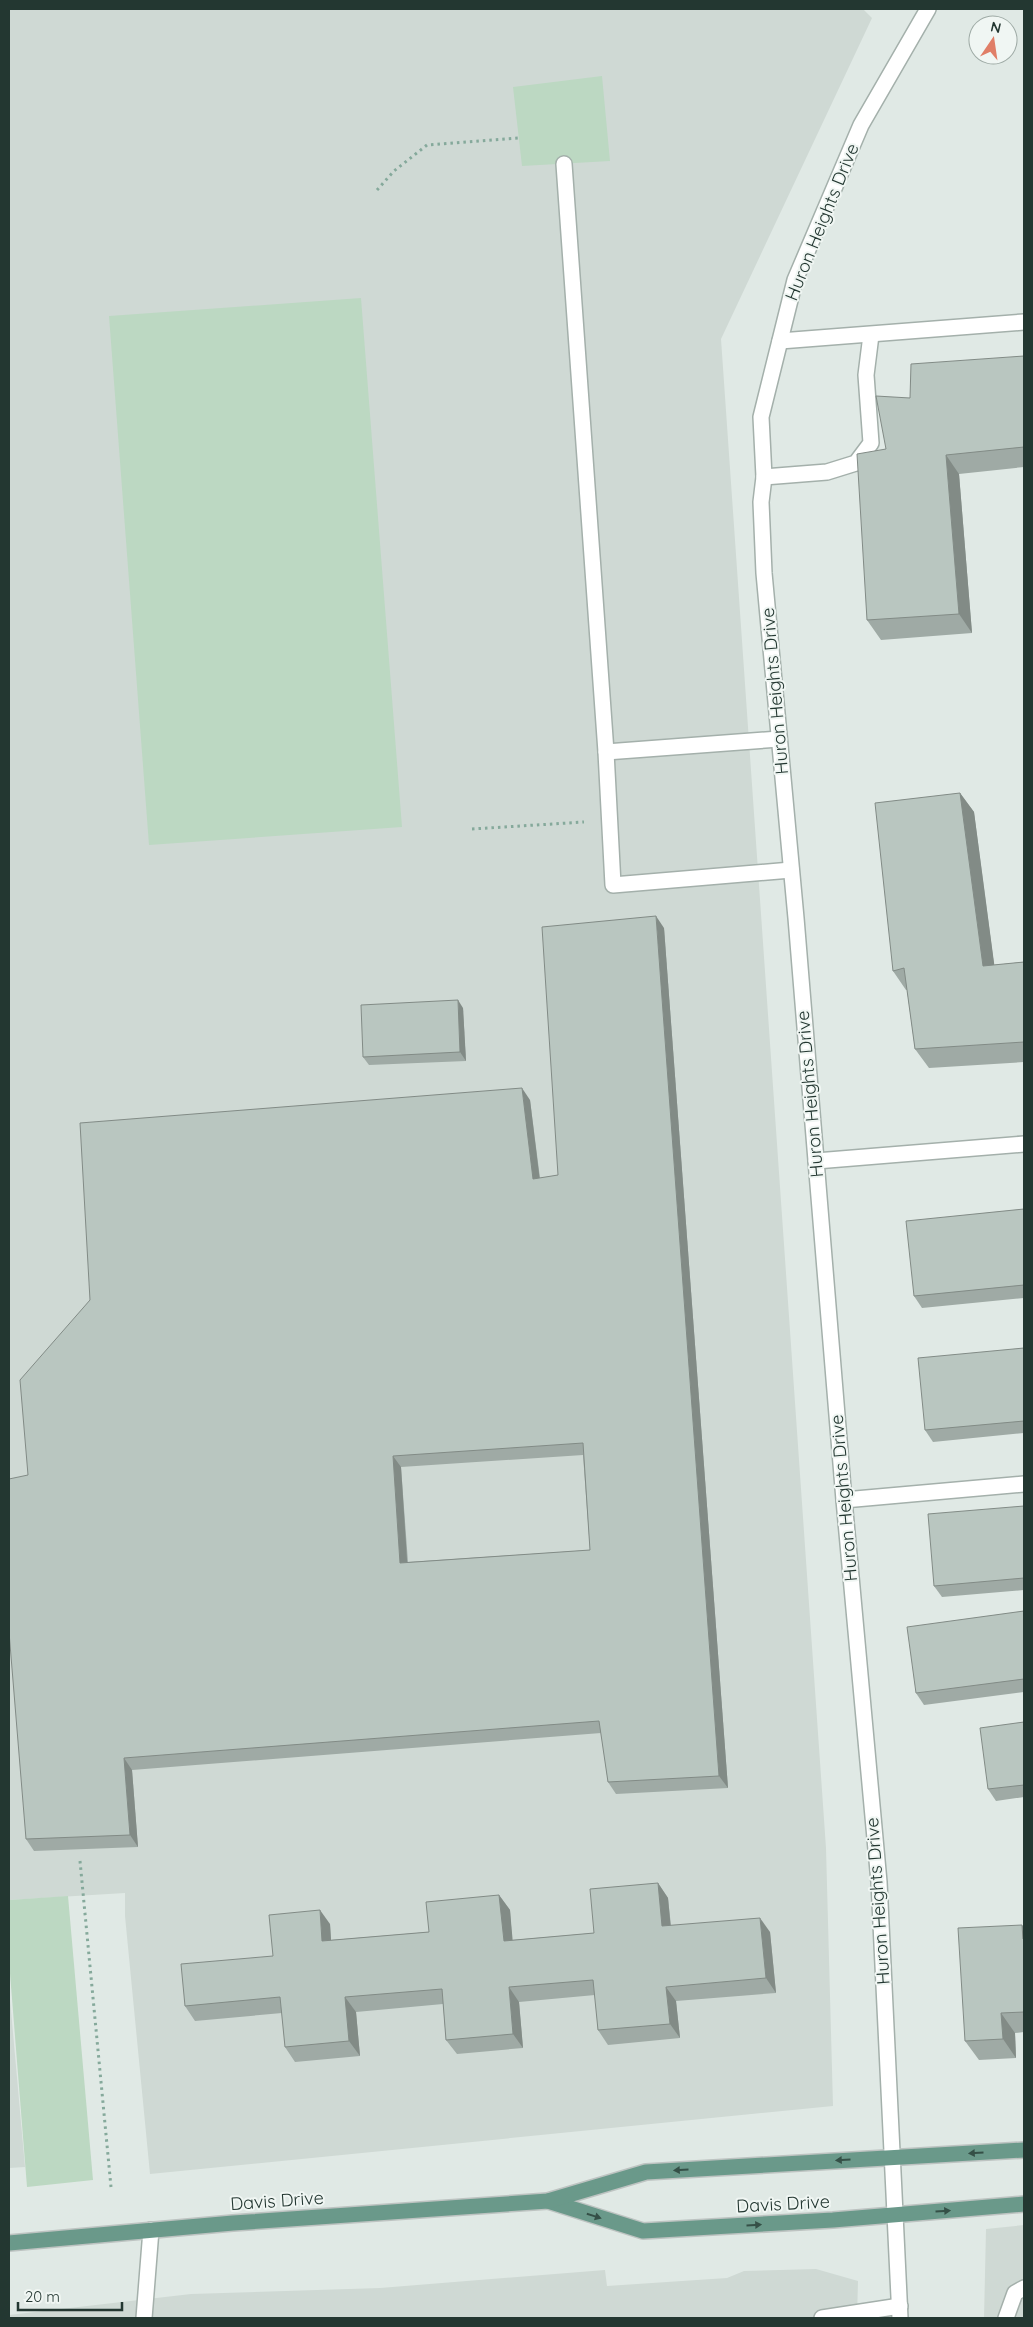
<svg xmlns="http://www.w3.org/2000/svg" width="1033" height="2327" font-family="Quicksand,sans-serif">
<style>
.built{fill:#cfd9d4}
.green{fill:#bcd8c2}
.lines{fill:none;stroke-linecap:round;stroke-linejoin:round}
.service-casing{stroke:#a4b0ab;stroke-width:18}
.tertiary-casing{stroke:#a4b0ab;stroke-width:18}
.primary-casing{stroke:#bdc3c1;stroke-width:18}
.path{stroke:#85a99b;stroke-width:3;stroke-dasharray:2.5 4;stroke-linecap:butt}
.service{stroke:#fff;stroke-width:15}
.tertiary{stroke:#fff;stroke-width:15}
.primary{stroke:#6a998a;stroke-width:15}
.wall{fill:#9faaa5;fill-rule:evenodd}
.shaded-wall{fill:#828b86}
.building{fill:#b9c6c0;stroke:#828b86;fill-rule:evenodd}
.oneway{fill:#355047}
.labels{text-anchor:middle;stroke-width:4;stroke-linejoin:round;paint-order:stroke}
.street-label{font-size:18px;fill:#233731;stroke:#f0f6f3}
</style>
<rect width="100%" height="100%" fill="#e0e9e5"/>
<g class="built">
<path d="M 9,9 L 863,9 L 872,18 L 721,339 L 826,1848 L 833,2106 L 150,2174 L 125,1916 L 125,1893 L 9,1900 Z"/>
<path d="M 9,1988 L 25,2167 L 9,2168 Z"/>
<path d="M 1024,2225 L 1024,2318 L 984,2318 L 986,2229 Z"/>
<path d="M 816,2269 L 858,2281 L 857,2318 L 9,2318 L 9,2315 L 191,2294 L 380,2288 L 605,2270 L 607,2286 L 727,2278 L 744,2271 Z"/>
</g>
<g class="green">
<path d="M 602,76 L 610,161 L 522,166 L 513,87 Z"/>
<path d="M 361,298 L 402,827 L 149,845 L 109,316 Z"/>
<path d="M 68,1896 L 93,2180 L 27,2187 L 9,1961 L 9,1900 Z"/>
</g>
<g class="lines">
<g class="service-casing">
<g id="service">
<path d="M 564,164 L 606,752 L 613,885 L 791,870"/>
<path d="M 780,341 L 1024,322"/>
<path d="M 764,477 L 827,472 L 856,463 L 871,443 L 866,375 L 871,335"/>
<path d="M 606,752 L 779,739"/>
<path d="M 816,1161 L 1024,1144"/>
<path d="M 844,1500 L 1024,1484"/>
<path d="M 144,2318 L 151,2230"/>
<path d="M 822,2318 L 900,2306"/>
<path d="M 1006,2318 L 1015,2293 L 1024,2288"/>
</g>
</g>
<g class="tertiary-casing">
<path id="tertiary" d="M 900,2318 L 879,1882 L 844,1500 L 796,918 L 764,573 L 761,502 L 764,477 L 761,417 L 795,280 L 861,125 L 928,9"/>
</g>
<g class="primary-casing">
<g id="primary">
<path d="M 548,2201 L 643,2231 L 833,2220 L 1024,2204"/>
<path d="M 9,2243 L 233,2223 L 548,2201 L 646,2172 L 1024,2150"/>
</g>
</g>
<g class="path">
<path d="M 377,190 L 394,171 L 427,145 L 519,138"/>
<path d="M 472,829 L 584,822"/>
<path d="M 80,1861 L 111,2187"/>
</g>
<use href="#service" class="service"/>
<use href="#tertiary" class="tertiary"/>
<use href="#primary" class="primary"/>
</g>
<g class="wall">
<path d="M 1024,356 L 1024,467 L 959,474 L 972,633 L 881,640 L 867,620 L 886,449 L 910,398 Z"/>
<path d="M 960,793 L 974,812 L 994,965 L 1024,962 L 1024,1062 L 929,1068 L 915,1049 L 907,990 L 906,990 L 893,971 Z"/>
<path d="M 664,928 L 728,1788 L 616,1794 L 608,1782 L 601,1733 L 132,1770 L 138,1847 L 34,1851 L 26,1839 L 28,1475 L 530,1100 L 540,1178 L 558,1175 ZM 583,1455 L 590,1550 L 408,1562 L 401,1467 Z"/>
<path d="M 463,1008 L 466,1061 L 369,1065 L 363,1057 Z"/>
<path d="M 1024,1209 L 1024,1298 L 922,1308 L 914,1296 Z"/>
<path d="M 1024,1348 L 1024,1433 L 933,1442 L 925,1430 Z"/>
<path d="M 1024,1506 L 1024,1590 L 942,1597 L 934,1586 Z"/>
<path d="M 1024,1611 L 1024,1692 L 924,1705 L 916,1693 Z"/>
<path d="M 1024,1722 L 1024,1797 L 996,1801 L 988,1789 Z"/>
<path d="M 658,1883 L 668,1898 L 671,1926 L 770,1932 L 776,1993 L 676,2001 L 680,2038 L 608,2045 L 598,2030 L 595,1995 L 519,2002 L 523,2048 L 457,2054 L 446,2040 L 443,2004 L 356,2012 L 360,2056 L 295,2062 L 285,2047 L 282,2013 L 195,2021 L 185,2006 L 330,1924 L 331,1940 L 429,1932 L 499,1895 L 510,1910 L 512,1940 L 594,1933 Z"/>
<path d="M 1024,1928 L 1024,2032 L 1015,2033 L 1016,2058 L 979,2060 L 965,2041 Z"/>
</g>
<g class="shaded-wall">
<path d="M 946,455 L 959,474 L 972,633 L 959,614 Z"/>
<path d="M 960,793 L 974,812 L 997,985 L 983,966 Z"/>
<path d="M 656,916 L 664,928 L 728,1788 L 719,1776 Z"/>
<path d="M 458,1000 L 463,1008 L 466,1061 L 460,1052 Z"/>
<path d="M 522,1088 L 530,1100 L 541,1190 L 533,1179 Z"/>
<path d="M 393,1456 L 401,1467 L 408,1575 L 400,1563 Z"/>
<path d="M 124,1758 L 132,1770 L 138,1847 L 130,1835 Z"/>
<path d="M 658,1883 L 668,1898 L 672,1941 L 662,1926 Z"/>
<path d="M 499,1895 L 510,1910 L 514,1956 L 504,1941 Z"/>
<path d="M 320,1910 L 330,1924 L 332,1956 L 322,1941 Z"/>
<path d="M 760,1918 L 770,1932 L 776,1993 L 766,1978 Z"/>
<path d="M 1022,1925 L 1024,1928 L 1024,1941 L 1023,1939 Z"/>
<path d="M 509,1987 L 519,2002 L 523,2048 L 513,2034 Z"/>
<path d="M 666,1987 L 676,2001 L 680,2038 L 670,2024 Z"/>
<path d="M 345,1997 L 356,2012 L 360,2056 L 349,2041 Z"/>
<path d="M 1001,2013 L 1015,2033 L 1016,2058 L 1003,2039 Z"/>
</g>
<g class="building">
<path d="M 1024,356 L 1024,447 L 946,455 L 959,614 L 867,620 L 857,454 L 886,449 L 876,396 L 910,398 L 911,364 Z"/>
<path d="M 960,793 L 983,966 L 1024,962 L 1024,1042 L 915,1049 L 904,968 L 893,971 L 875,803 Z"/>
<path d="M 656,916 L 719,1776 L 608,1782 L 599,1721 L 124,1758 L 130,1835 L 26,1839 L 9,1632 L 9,1479 L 28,1475 L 20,1380 L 90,1300 L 80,1123 L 522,1088 L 533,1179 L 558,1175 L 542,927 ZM 583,1443 L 590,1550 L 400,1563 L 393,1456 Z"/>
<path d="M 458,1000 L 460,1052 L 363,1057 L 361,1005 Z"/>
<path d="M 1024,1209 L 1024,1285 L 914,1296 L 906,1221 Z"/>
<path d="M 1024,1348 L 1024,1421 L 925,1430 L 918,1358 Z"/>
<path d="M 1024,1506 L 1024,1578 L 934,1586 L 928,1514 Z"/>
<path d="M 1024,1611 L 1024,1679 L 916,1693 L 907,1627 Z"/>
<path d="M 1024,1722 L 1024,1785 L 988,1789 L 980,1728 Z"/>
<path d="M 658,1883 L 662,1926 L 760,1918 L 766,1978 L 666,1987 L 670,2024 L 598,2030 L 593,1980 L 509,1987 L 513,2034 L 446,2040 L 442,1989 L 345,1997 L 349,2041 L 285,2047 L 280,1997 L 185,2006 L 181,1964 L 273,1956 L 269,1915 L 320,1910 L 322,1941 L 429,1932 L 426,1902 L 499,1895 L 504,1941 L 594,1933 L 590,1889 Z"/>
<path d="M 1022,1925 L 1023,1939 L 1024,1939 L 1024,2012 L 1001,2013 L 1003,2039 L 965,2041 L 958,1928 Z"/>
</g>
<defs><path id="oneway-solid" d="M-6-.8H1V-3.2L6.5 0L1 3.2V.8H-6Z" transform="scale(1.25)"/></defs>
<g class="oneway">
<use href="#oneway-solid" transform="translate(976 2153) rotate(177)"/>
<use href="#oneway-solid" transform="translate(843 2160) rotate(177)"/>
<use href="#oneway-solid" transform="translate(681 2170) rotate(177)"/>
<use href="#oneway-solid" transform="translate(943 2211) rotate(-4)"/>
<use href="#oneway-solid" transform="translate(594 2216) rotate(17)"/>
<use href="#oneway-solid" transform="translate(754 2225) rotate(-3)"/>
</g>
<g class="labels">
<g class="street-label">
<text transform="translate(822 222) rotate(-68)" y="6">Huron Heights Drive</text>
<text transform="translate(775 691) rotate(-95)" y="6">Huron Heights Drive</text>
<text transform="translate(810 1094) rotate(-95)" y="6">Huron Heights Drive</text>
<text transform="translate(844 1498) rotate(-95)" y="6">Huron Heights Drive</text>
<text transform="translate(878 1901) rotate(-94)" y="6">Huron Heights Drive</text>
<text transform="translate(277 2201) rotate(-4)" y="6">Davis Drive</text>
<text transform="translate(783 2204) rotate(-3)" y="6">Davis Drive</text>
</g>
</g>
<rect width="1033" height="2327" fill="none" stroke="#233731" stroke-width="20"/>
<g transform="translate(993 40) rotate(13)"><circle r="24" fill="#f0f6f3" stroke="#9eaaa5"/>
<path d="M0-4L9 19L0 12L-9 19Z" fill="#e07e67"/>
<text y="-8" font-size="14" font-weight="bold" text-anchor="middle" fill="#233731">N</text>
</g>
<path d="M18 2302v8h104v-8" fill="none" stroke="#233731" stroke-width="2.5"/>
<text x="25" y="2302" font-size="15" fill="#233731" stroke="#f0f6f3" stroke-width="4" paint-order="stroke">20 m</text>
</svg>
